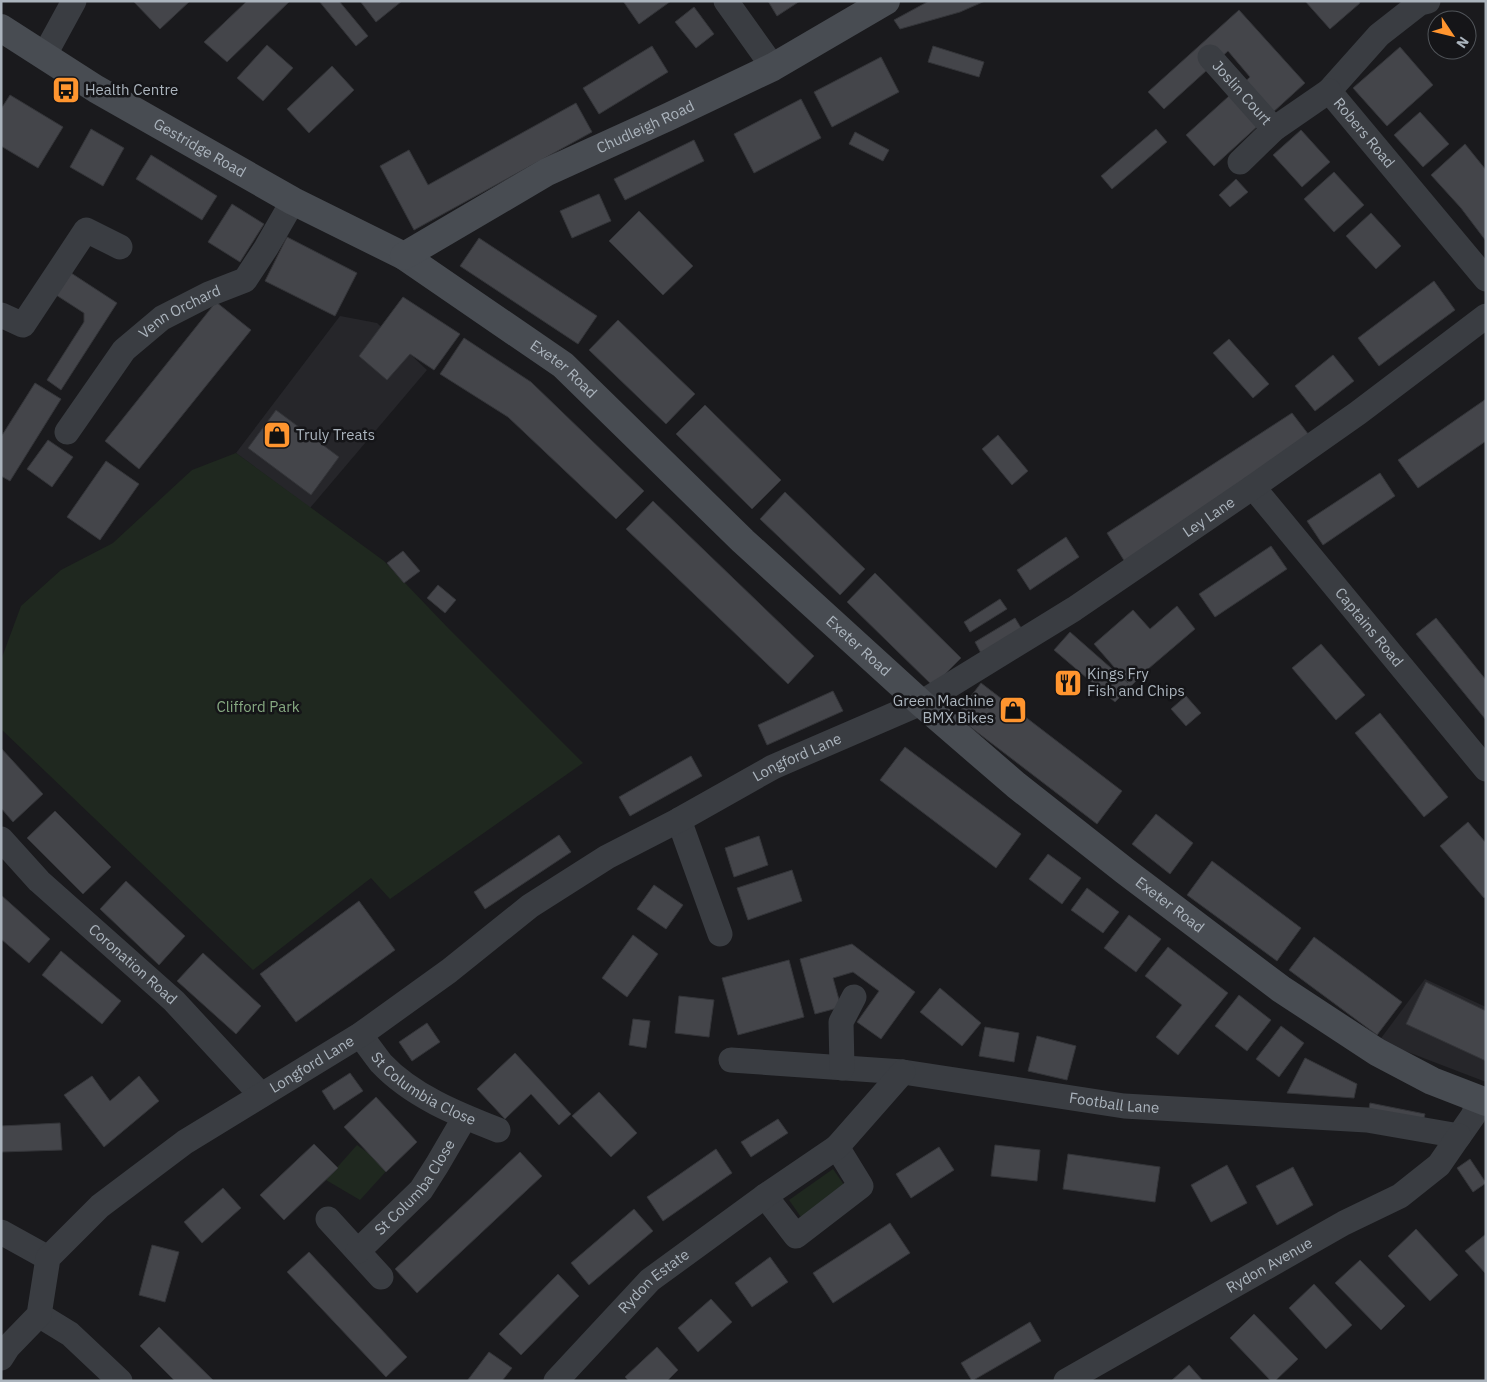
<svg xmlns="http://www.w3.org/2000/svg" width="1487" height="1382" font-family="'IBM Plex Sans',sans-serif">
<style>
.built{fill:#26262a}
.green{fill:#1f281f}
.building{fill:#44454a;stroke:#343539}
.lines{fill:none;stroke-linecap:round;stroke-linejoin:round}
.street{stroke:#3a3d42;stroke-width:25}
.secondary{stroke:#484c52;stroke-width:28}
.labels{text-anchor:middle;stroke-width:5;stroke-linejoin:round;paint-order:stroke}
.poi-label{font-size:15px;fill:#abb4bd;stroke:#151518;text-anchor:start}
.street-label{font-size:15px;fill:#abb4bd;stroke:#151518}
.park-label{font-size:15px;fill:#86a981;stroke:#151518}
</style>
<rect width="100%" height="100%" fill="#1a1a1d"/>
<g class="built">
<path d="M 340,316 L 377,323 L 427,370 L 310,508 L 236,453 Z"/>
<path d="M 1425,979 L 1486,1007 L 1486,1082 L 1379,1041 Z"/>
</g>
<g class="green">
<path d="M 236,453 L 384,561 L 449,629 L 583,763 L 390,899 L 371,878 L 253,970 L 1,729 L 1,660 L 21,606 L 61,570 L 113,543 L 192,470 Z"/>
<path d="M 357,1145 L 389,1168 L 360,1200 L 326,1180 Z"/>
<path d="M 833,1169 L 847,1189 L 803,1220 L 789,1200 Z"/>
</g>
<g class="building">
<path d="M 133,1 L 190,1 L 160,29 Z"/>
<path d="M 247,1 L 290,1 L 227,62 L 204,42 Z"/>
<path d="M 319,1 L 339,1 L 368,36 L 356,46 Z"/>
<path d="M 360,1 L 402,1 L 376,22 Z"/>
<path d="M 623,1 L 671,1 L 639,24 Z"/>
<path d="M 768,1 L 800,1 L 777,16 Z"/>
<path d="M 929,1 L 985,1 L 960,12 L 900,29 L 894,20 Z"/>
<path d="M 1305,1 L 1359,1 L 1360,3 L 1330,29 Z"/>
<path d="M 694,7 L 714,34 L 696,48 L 675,22 Z"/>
<path d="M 1239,10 L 1305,83 L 1214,166 L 1186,135 L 1250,77 L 1228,51 L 1164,109 L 1148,92 Z"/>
<path d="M 267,45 L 293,68 L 263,101 L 237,78 Z"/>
<path d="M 652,46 L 668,72 L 599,114 L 583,88 Z"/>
<path d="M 933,46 L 984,62 L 979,77 L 928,62 Z"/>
<path d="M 1400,47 L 1433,85 L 1387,126 L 1353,88 Z"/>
<path d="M 881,57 L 899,92 L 832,127 L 814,92 Z"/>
<path d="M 332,66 L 354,90 L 309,133 L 287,109 Z"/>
<path d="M 10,95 L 63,127 L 38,168 L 1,146 L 1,109 Z"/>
<path d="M 801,99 L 821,138 L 754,173 L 734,134 Z"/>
<path d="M 576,103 L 592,132 L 414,230 L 380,166 L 409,150 L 428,185 Z"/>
<path d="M 1420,112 L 1449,144 L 1423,167 L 1394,135 Z"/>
<path d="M 91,129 L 124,148 L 103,186 L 70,167 Z"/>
<path d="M 1156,129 L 1167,142 L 1112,189 L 1101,176 Z"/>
<path d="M 1301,130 L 1330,162 L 1302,187 L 1273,155 Z"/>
<path d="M 855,132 L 889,150 L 883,161 L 849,144 Z"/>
<path d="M 694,140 L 704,161 L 625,200 L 614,179 Z"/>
<path d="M 1465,144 L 1486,170 L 1486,241 L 1461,208 L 1431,175 Z"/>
<path d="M 151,155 L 217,196 L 202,220 L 136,179 Z"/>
<path d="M 1334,172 L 1364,205 L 1334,232 L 1304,199 Z"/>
<path d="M 1236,179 L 1248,192 L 1230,207 L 1219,195 Z"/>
<path d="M 599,194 L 611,221 L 572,238 L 560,211 Z"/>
<path d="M 232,204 L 264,224 L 240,262 L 208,242 Z"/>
<path d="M 639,211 L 693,266 L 663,295 L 609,241 Z"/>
<path d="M 1371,213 L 1401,246 L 1376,269 L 1346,236 Z"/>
<path d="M 287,237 L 357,273 L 335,316 L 265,281 Z"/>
<path d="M 479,238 L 597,316 L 578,344 L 460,266 Z"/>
<path d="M 68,271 L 117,303 L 61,390 L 47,380 L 84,322 L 84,313 L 53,293 Z"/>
<path d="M 1434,281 L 1455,310 L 1379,366 L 1358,338 Z"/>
<path d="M 403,297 L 460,334 L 434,370 L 410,354 L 387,380 L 359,356 Z"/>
<path d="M 216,302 L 251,330 L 139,469 L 105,441 Z"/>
<path d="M 618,320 L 695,394 L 666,424 L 589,350 Z"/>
<path d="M 464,338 L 531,382 L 644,491 L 616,519 L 508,417 L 440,374 Z"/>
<path d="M 1229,339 L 1269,384 L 1253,398 L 1213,353 Z"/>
<path d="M 1333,355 L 1354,381 L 1315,411 L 1295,386 Z"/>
<path d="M 35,383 L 61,399 L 10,481 L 1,476 L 1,437 Z"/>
<path d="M 1486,399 L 1486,441 L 1418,488 L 1398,460 Z"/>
<path d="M 705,405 L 781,480 L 752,509 L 676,434 Z"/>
<path d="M 276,410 L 339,457 L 311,495 L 248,448 Z"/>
<path d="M 1292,413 L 1312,439 L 1125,562 L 1107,533 Z"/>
<path d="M 998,435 L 1028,471 L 1012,485 L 982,449 Z"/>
<path d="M 48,440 L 73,457 L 52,487 L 27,469 Z"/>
<path d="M 106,461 L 139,484 L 100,540 L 67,517 Z"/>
<path d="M 1380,473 L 1395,496 L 1323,545 L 1307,521 Z"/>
<path d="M 785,492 L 865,569 L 840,595 L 760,519 Z"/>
<path d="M 653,501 L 814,656 L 788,684 L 626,529 Z"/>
<path d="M 1066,537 L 1079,557 L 1030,590 L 1017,570 Z"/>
<path d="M 1271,546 L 1287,569 L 1215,617 L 1199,594 Z"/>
<path d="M 403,551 L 420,571 L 404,583 L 387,563 Z"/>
<path d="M 875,573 L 961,658 L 933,686 L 847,602 Z"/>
<path d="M 438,585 L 456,600 L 445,613 L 427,598 Z"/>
<path d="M 1000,599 L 1007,609 L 970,632 L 964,622 Z"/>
<path d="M 1177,606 L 1195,629 L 1148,669 L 1115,702 L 1054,650 L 1070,632 L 1128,683 L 1094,644 L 1133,610 L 1150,629 Z"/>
<path d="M 1015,618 L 1023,631 L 982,655 L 975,642 Z"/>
<path d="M 1436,618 L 1486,680 L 1486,720 L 1416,634 Z"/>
<path d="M 1321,644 L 1365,695 L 1336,720 L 1292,668 Z"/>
<path d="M 981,683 L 1122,791 L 1097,824 L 956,716 Z"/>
<path d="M 833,691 L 843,711 L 767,745 L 758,725 Z"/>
<path d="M 1186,696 L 1201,713 L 1186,726 L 1171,709 Z"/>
<path d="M 1380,713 L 1448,797 L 1424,817 L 1355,733 Z"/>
<path d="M 905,747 L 1021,834 L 996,868 L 880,780 Z"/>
<path d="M 1,748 L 43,794 L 13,822 L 1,808 Z"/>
<path d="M 691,756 L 702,776 L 630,816 L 619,797 Z"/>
<path d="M 55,811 L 111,867 L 83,894 L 27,838 Z"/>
<path d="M 1156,814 L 1193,843 L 1170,874 L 1132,844 Z"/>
<path d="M 1468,822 L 1486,843 L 1486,896 L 1484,898 L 1440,846 Z"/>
<path d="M 559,835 L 571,852 L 485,909 L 474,892 Z"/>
<path d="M 759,836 L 768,865 L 734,877 L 725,848 Z"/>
<path d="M 1048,854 L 1081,878 L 1062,904 L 1029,879 Z"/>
<path d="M 1212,861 L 1301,928 L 1277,961 L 1187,895 Z"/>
<path d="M 792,870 L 802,901 L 748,920 L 737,888 Z"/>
<path d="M 126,881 L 185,936 L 159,965 L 100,909 Z"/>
<path d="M 654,885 L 683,905 L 666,929 L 637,909 Z"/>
<path d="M 1087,888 L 1119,912 L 1103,933 L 1071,910 Z"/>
<path d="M 1,895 L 50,939 L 29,963 L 1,939 Z"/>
<path d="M 359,901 L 395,950 L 296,1022 L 260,974 Z"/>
<path d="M 1129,915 L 1161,939 L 1136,972 L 1104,948 Z"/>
<path d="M 633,935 L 658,954 L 627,997 L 602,978 Z"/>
<path d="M 1314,937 L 1402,1002 L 1377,1035 L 1289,970 Z"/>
<path d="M 852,944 L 915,992 L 881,1039 L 857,1022 L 879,991 L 853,972 L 833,978 L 841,1007 L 815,1014 L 800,959 Z"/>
<path d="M 1168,947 L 1228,993 L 1178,1055 L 1156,1037 L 1182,1005 L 1145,976 Z"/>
<path d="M 61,951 L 121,1001 L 102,1024 L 42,975 Z"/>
<path d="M 203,953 L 261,1006 L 236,1034 L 177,981 Z"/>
<path d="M 789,960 L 804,1017 L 738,1035 L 722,978 Z"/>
<path d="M 1426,982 L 1486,1011 L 1486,1061 L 1406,1024 Z"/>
<path d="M 940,988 L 981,1023 L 962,1046 L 920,1012 Z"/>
<path d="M 1239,995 L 1271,1020 L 1247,1051 L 1215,1026 Z"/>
<path d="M 679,996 L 714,1000 L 709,1037 L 675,1033 Z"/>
<path d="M 633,1019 L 650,1021 L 646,1048 L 629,1045 Z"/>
<path d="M 427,1023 L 440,1042 L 412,1061 L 399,1042 Z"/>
<path d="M 1281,1026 L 1304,1043 L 1279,1077 L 1256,1059 Z"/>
<path d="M 985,1027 L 1019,1033 L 1014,1062 L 979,1056 Z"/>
<path d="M 1037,1036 L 1076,1046 L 1067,1080 L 1028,1071 Z"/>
<path d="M 515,1053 L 571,1114 L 559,1125 L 531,1094 L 505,1119 L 477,1089 Z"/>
<path d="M 1305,1058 L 1357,1084 L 1354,1098 L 1287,1093 Z"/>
<path d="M 350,1073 L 363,1091 L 334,1110 L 322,1091 Z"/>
<path d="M 92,1076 L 110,1101 L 139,1076 L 159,1101 L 104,1147 L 64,1095 Z"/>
<path d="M 599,1092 L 637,1133 L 611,1157 L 572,1116 Z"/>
<path d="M 376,1097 L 417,1142 L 386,1172 L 344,1127 Z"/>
<path d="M 1370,1103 L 1425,1114 L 1422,1125 L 1368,1114 Z"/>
<path d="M 778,1119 L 788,1133 L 751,1157 L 741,1142 Z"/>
<path d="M 60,1123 L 62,1150 L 1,1152 L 1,1126 Z"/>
<path d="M 314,1144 L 338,1168 L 284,1220 L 260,1195 Z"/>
<path d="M 995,1145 L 1040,1150 L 1037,1181 L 991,1176 Z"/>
<path d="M 939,1147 L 954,1170 L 911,1198 L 896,1174 Z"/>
<path d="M 716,1149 L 732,1173 L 663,1221 L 647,1197 Z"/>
<path d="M 520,1152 L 542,1176 L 417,1293 L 395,1269 Z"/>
<path d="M 1068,1154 L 1160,1167 L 1155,1202 L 1063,1189 Z"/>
<path d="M 1470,1159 L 1486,1183 L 1473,1192 L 1457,1168 Z"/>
<path d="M 1227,1165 L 1247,1203 L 1211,1222 L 1191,1185 Z"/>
<path d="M 1293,1167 L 1313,1205 L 1277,1225 L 1256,1186 Z"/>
<path d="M 223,1188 L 241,1208 L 202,1243 L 184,1222 Z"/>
<path d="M 634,1209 L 653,1231 L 589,1285 L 571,1263 Z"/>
<path d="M 890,1223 L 910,1253 L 833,1303 L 813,1273 Z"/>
<path d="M 1416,1229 L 1458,1275 L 1430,1301 L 1388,1256 Z"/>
<path d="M 1486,1234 L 1486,1274 L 1465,1251 Z"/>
<path d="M 152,1245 L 179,1252 L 165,1302 L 139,1295 Z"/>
<path d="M 309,1252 L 407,1357 L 386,1377 L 287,1272 Z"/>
<path d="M 770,1257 L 788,1282 L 752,1307 L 735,1283 Z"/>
<path d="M 1360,1260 L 1405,1306 L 1381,1330 L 1335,1283 Z"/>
<path d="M 558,1274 L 579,1296 L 521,1355 L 499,1334 Z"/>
<path d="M 1314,1284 L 1352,1325 L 1326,1349 L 1289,1308 Z"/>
<path d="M 711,1299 L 732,1322 L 698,1352 L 678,1328 Z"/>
<path d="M 1254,1314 L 1298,1359 L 1275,1381 L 1271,1381 L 1230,1338 Z"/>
<path d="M 1030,1322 L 1041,1341 L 972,1381 L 961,1363 Z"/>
<path d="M 159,1327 L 214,1381 L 175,1381 L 140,1346 Z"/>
<path d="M 657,1347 L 678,1370 L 667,1381 L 629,1381 L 625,1377 Z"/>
<path d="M 489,1352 L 512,1368 L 502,1381 L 467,1381 Z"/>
<path d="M 1189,1365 L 1203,1381 L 1171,1381 Z"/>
</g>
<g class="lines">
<g class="street">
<path d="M 726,1 L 773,67"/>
<path id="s1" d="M 1428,1 L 1420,3 L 1379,35 L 1329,91 L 1486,279"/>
<path d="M 44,56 L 74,1"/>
<path id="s2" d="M 1210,57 L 1274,129"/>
<path d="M 1240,162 L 1274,129 L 1329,91"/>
<path d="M 1,315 L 23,325 L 86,230 L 120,247"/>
<path id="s3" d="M 67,432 L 124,350 L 162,318 L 209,294 L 245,280 L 266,248 L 293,201"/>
<path id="s4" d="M 1253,487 L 1486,769"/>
<path d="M 679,820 L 720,934"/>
<path id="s5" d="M 1,839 L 39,881 L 174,1001 L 261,1095"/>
<path id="s6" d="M 360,1035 C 367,1044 374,1054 381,1063 C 412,1096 457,1114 498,1130"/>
<path id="s7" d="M 731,1060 L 903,1072 L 1124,1106 L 1367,1120 L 1459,1136 L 1473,1116 L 1479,1100"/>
<path d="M 842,1068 L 841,1022 L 854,997"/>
<path d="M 765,1196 L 796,1236 L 861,1186 L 837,1147"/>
<path d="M 328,1219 L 381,1277"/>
<path d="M 1,1232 L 48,1258"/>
<path id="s8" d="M 358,1251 L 421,1190 L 437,1165 L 465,1117"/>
<path d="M 39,1315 L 70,1334 L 120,1381"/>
<path id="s9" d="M 1,1358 L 8,1347 L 39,1315 L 48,1258 L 100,1206 L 185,1142 L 360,1035 L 449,971 L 530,906 L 607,857 L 679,820 L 773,767 L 921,703 L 1074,609 L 1253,487 L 1358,413 L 1486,316"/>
<path id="s10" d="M 556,1381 L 650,1280 L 765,1196 L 837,1147 L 903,1072"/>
<path id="s11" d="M 1066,1381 L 1344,1223 L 1400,1196 L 1439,1165 L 1459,1136"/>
</g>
<g class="secondary">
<path id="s12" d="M 1,28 L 96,89 L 293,201 L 404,256 L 563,365 L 743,541 L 921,703 L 1016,785 L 1125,871 L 1281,989 L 1377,1052 L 1432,1081 L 1486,1102"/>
<path id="s13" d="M 404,256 L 547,172 L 668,117 L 773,67 L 886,1"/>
</g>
</g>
<defs>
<g id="bus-square" transform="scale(1.4375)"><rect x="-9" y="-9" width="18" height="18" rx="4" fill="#ff952f" stroke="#151518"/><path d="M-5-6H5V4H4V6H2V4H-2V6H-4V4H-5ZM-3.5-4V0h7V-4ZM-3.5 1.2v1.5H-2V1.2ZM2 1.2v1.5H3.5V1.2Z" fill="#111"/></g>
<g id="shop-square" transform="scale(1.4375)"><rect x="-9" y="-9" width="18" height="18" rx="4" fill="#ff952f" stroke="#151518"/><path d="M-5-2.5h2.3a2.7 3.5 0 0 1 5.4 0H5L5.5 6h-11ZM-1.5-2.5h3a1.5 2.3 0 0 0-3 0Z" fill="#111"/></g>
<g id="restaurant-square" transform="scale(1.4375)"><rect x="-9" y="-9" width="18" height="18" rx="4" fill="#ff952f" stroke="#151518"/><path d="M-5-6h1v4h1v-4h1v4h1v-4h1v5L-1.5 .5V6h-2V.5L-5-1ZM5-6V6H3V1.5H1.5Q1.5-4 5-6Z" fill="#111"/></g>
</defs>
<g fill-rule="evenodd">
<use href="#bus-square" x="66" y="90"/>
<use href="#shop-square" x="277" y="435"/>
<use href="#restaurant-square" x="1068" y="683"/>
<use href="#shop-square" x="1013" y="710"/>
</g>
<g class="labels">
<g class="poi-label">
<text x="85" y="95">Health Centre</text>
<text x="296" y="440">Truly Treats</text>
<text x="1087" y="679">Kings Fry<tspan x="1087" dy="17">Fish and Chips</tspan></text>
<text x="994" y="706" text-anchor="end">Green Machine<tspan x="994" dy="17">BMX Bikes</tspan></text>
</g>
<g class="street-label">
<text dy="5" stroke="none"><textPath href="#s2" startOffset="48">Joslin Court</textPath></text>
<text dy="5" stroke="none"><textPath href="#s13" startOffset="274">Chudleigh Road</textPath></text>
<text dy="5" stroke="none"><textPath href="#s1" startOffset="190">Robers Road</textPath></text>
<text dy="5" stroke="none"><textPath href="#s12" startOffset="232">Gestridge Road</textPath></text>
<text dy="5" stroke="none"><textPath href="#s3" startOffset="168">Venn Orchard</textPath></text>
<text dy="5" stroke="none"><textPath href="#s12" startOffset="659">Exeter Road</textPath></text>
<text dy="5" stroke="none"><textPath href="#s9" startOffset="1498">Ley Lane</textPath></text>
<text dy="5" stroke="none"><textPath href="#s4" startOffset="182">Captains Road</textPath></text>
<text dy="5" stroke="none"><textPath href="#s12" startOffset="1064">Exeter Road</textPath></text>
<text dy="5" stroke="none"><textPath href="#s9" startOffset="1020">Longford Lane</textPath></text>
<text dy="5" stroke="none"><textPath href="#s12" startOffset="1469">Exeter Road</textPath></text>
<text dy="5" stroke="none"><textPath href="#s5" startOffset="182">Coronation Road</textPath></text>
<text dy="5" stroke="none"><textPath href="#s9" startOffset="444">Longford Lane</textPath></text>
<text dy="5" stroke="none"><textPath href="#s6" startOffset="85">St Columbia Close</textPath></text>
<text dy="5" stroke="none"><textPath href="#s7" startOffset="386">Football Lane</textPath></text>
<text dy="5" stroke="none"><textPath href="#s8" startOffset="86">St Columba Close</textPath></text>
<text dy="5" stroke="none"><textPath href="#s11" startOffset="234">Rydon Avenue</textPath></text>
<text dy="5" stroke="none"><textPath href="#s10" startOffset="140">Rydon Estate</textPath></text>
</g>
<g class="park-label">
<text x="258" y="712">Clifford Park</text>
</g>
</g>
<rect width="1487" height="1382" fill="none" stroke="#abb4bd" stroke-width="5"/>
<g transform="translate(1452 35) rotate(125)"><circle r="24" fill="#151518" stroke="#51555a"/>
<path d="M0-4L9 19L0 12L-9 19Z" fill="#ff952f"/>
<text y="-8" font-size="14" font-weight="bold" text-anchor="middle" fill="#abb4bd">N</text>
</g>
</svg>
